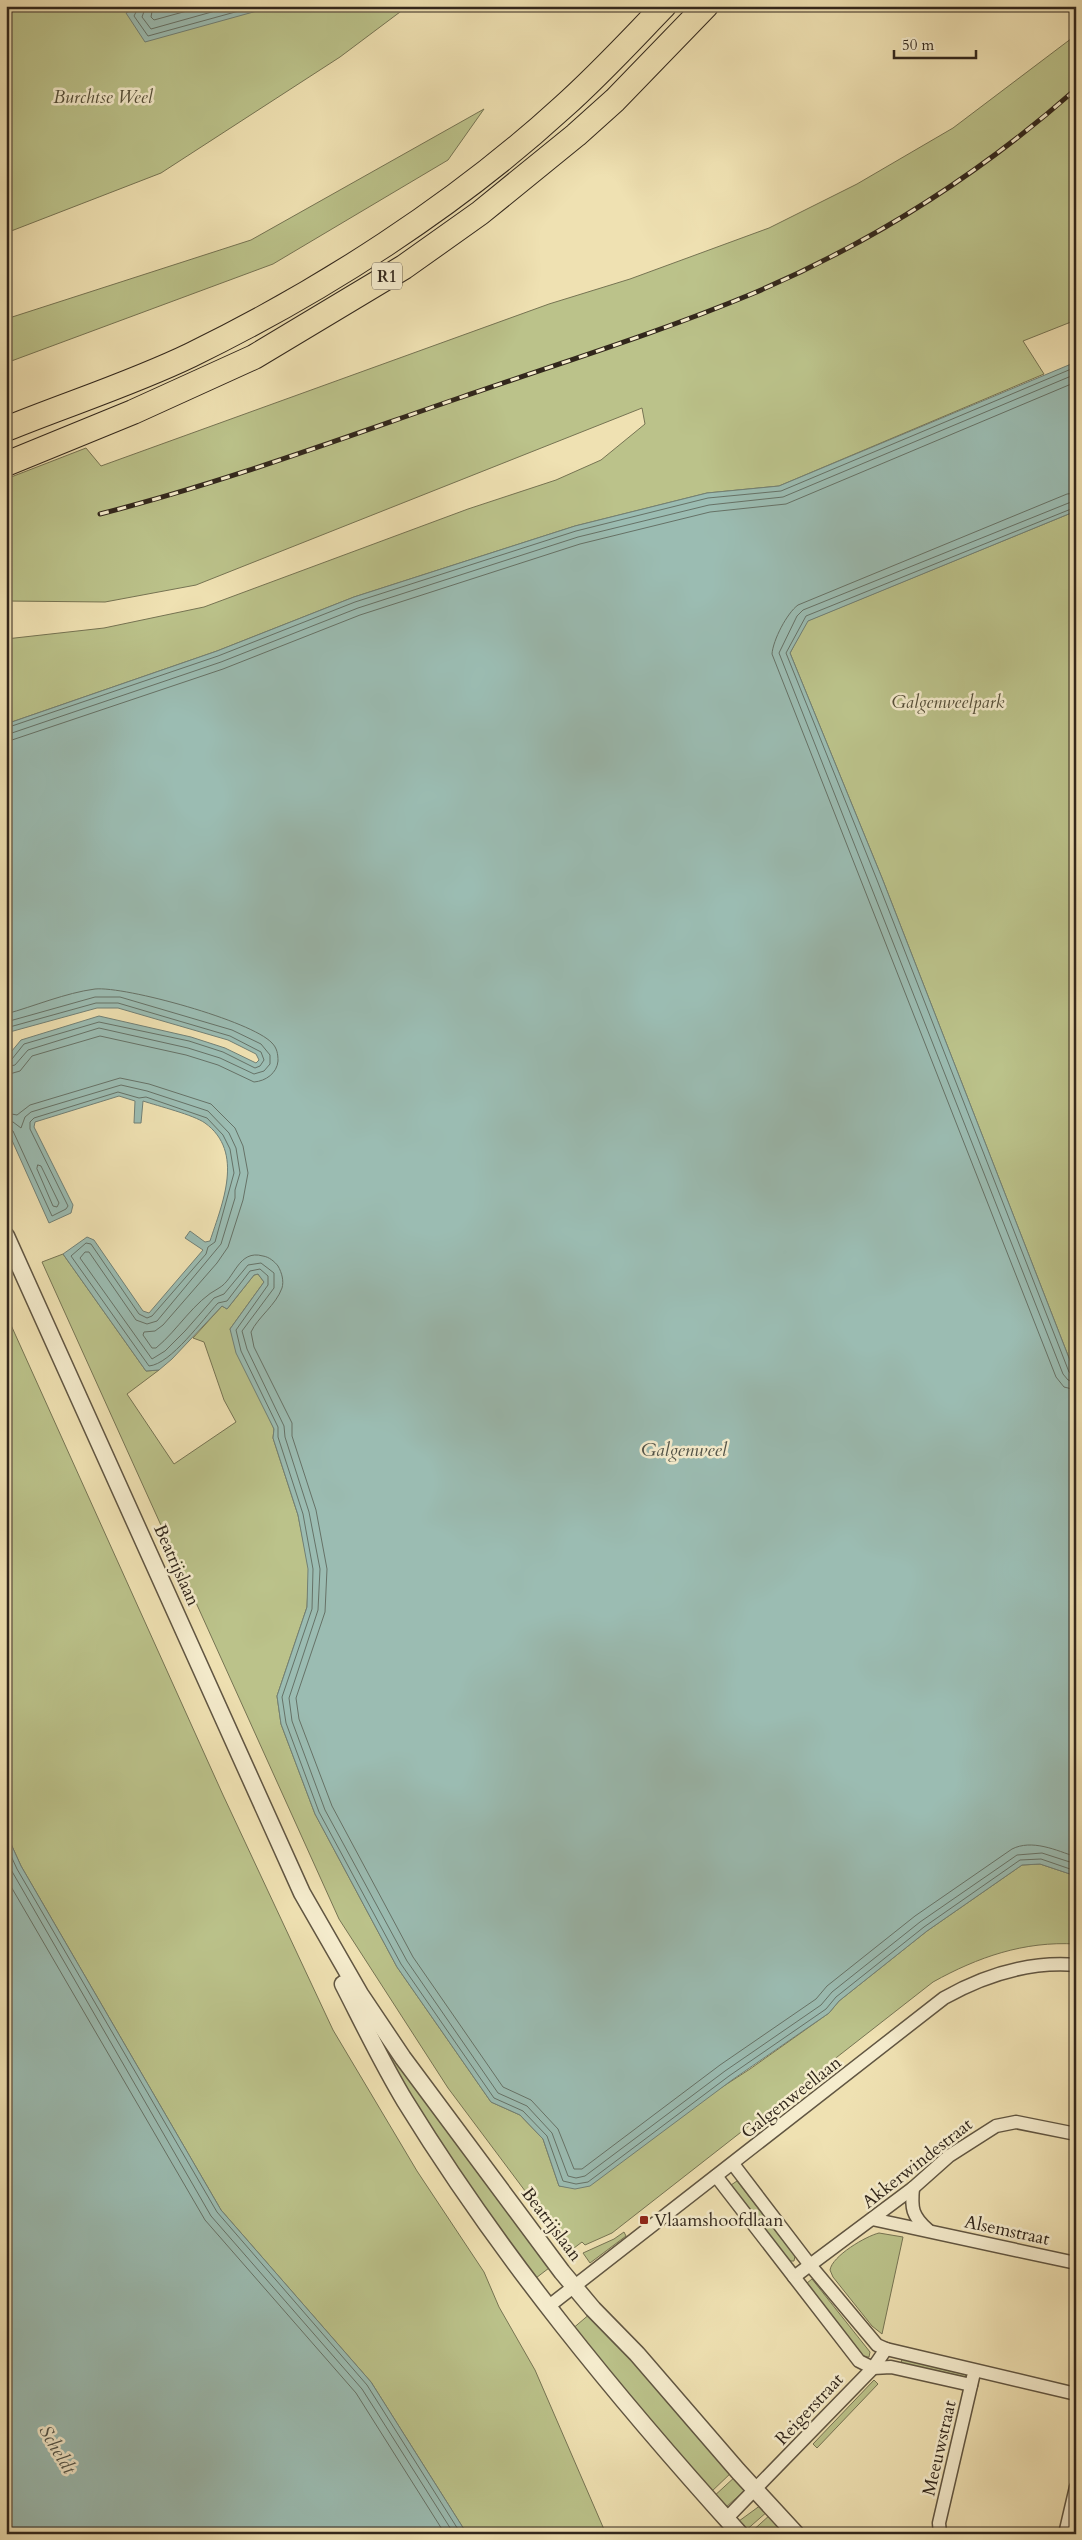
<svg xmlns="http://www.w3.org/2000/svg" width="1082" height="2540" font-family="Cardo,serif">
<style>
.green{fill:#bbc28a;stroke:#767453}
.water{fill:#9bbcb2;stroke:#718076}
.lines{fill:none;stroke-linecap:round;stroke-linejoin:round}
.shore{stroke:#667267;stroke-width:1}
.minor-casing{stroke:#615642;stroke-width:15}
.tertiary-casing{stroke:#615642;stroke-width:19}
.motorway-casing{stroke:#32271c;stroke-width:26}
.minor{stroke:#f5eccd;stroke-width:12}
.tertiary{stroke:#f5eccd;stroke-width:16}
.motorway{stroke:#efe1b2;stroke-width:24}
.rail-casing{stroke:#32271c;stroke-width:5}
.rail{stroke:#f5eccd;stroke-width:3;stroke-dasharray:9;stroke-linecap:butt}
.poi-dot{fill:#8f2418;stroke:#f5eccd;stroke-width:2}
.labels{text-anchor:middle;stroke-width:5;stroke-linejoin:round;paint-order:stroke}
.shield{fill:#f5eccd;stroke:#6c6251;stroke-width:1}
.shield-label{font-size:16px;font-weight:bold;fill:#32271c}
.park-label{font-size:18px;font-style:italic;fill:#544e38;stroke:#f5eccd}
.street-label{font-size:18px;fill:#32271c;stroke:#f5eccd}
.poi-label{font-size:18px;fill:#32271c;stroke:#f5eccd;text-anchor:start}
.water-label{font-size:19px;font-style:italic;fill:#525449;stroke:#f5eccd}
</style>
<rect width="100%" height="100%" fill="#efe1b2"/>
<filter id="stains"><feTurbulence type="fractalNoise" baseFrequency=".004" numOctaves="4"/><feColorMatrix values="0 0 0 0 .2 0 0 0 0 .09 0 0 0 0 .02 0 0 0 .5 -.17"/></filter>
<radialGradient id="worn" r=".72"><stop offset=".6" stop-color="#630" stop-opacity="0"/><stop offset="1" stop-color="#630" stop-opacity=".3"/></radialGradient>
<g class="green">
<path d="M 6,6 L 408,6 L 340,57 L 161,173 L 6,233 Z"/>
<path d="M 1076,35 L 1076,320 L 1023,341 L 1044,374 L 779,486 L 707,493 L 575,526 L 354,597 L 217,651 L 6,724 L 6,639 L 104,628 L 204,607 L 468,509 L 556,480 L 601,460 L 645,424 L 642,408 L 196,585 L 105,602 L 6,601 L 6,479 L 86,448 L 101,466 L 549,304 L 630,279 L 769,228 L 857,184 L 953,128 Z"/>
<path d="M 484,109 L 448,160 L 273,264 L 6,363 L 6,319 L 251,240 Z"/>
<path d="M 1076,511 L 1076,1376 L 882,878 L 790,653 L 807,621 Z"/>
<path d="M 63,1254 L 146,1371 L 159,1370 L 127,1394 L 174,1464 L 236,1422 L 224,1400 L 204,1342 L 193,1338 L 222,1306 L 227,1309 L 254,1275 L 258,1274 L 264,1282 L 230,1329 L 274,1429 L 273,1438 L 298,1515 L 309,1569 L 307,1607 L 277,1696 L 281,1724 L 315,1814 L 397,1967 L 491,2102 L 520,2115 L 543,2139 L 559,2186 L 568,2187 L 750,2069 L 829,2013 L 839,2001 L 927,1931 L 1022,1865 L 1040,1864 L 1076,1876 L 1076,1944 C 1024,1941 978,1957 933,1982 L 612,2233 L 585,2245 L 582,2242 L 570,2251 L 448,2088 L 339,1919 L 42,1262 Z"/>
<path d="M 6,1314 L 223,1795 L 333,2030 L 417,2171 L 484,2272 L 499,2307 L 535,2370 L 606,2534 L 467,2534 L 371,2382 L 221,2210 L 21,1866 L 6,1833 Z"/>
<path d="M 356,2004 L 553,2265 L 532,2281 L 474,2200 Z"/>
<path d="M 737,2181 L 795,2256 L 794,2261 L 789,2261 L 731,2185 Z"/>
<path d="M 624,2232 L 626,2236 L 590,2263 L 583,2253 L 614,2239 Z"/>
<path d="M 879,2233 L 903,2237 L 882,2334 L 872,2326 L 833,2277 L 830,2270 C 832,2256 866,2236 879,2233 Z"/>
<path d="M 812,2279 L 870,2352 L 869,2357 L 863,2357 L 808,2286 L 807,2283 Z"/>
<path d="M 591,2313 L 733,2471 L 709,2494 L 571,2330 Z"/>
<path d="M 902,2359 L 966,2374 L 966,2376 L 964,2378 L 901,2363 Z"/>
<path d="M 874,2380 L 878,2384 L 817,2448 L 813,2444 Z"/>
<path d="M 737,2475 L 745,2490 L 725,2508 L 712,2498 Z"/>
<path d="M 761,2505 L 768,2511 L 744,2532 L 739,2521 Z"/>
<path d="M 771,2514 L 790,2534 L 749,2534 Z"/>
</g>
<g class="water">
<path d="M 138,6 L 275,6 L 145,42 L 126,13 Z"/>
<path d="M 1076,362 L 1076,511 L 808,621 L 790,653 L 882,878 L 1076,1376 L 1076,1876 L 1040,1864 L 1022,1865 L 927,1931 L 839,2001 L 829,2013 L 732,2080 L 590,2186 L 575,2189 L 559,2186 L 543,2139 L 520,2115 L 491,2102 L 397,1967 L 315,1814 L 281,1724 L 277,1696 L 307,1607 L 308,1569 L 298,1515 L 273,1438 L 274,1429 L 236,1353 L 230,1329 L 264,1282 L 258,1274 L 254,1275 L 227,1309 L 222,1306 L 172,1359 L 159,1370 L 146,1371 L 63,1254 L 87,1237 L 94,1240 L 143,1311 L 149,1313 L 203,1250 L 185,1238 L 190,1231 L 205,1242 L 210,1241 C 222,1204 245,1152 205,1123 C 194,1115 158,1106 143,1101 L 141,1123 L 134,1123 L 135,1101 L 119,1096 L 35,1122 L 34,1127 L 73,1205 L 71,1213 L 49,1223 L 6,1127 L 6,1058 L 21,1040 L 99,1016 L 191,1037 L 225,1048 L 256,1063 L 259,1060 L 256,1054 L 228,1040 L 118,1008 L 97,1008 L 6,1033 L 6,724 L 217,651 L 354,597 L 575,526 L 707,493 L 779,486 Z"/>
<path d="M 6,1833 L 21,1866 L 221,2210 L 371,2382 L 467,2534 L 6,2534 Z"/>
</g>
<g class="lines">
<g class="shore">
<path d="M 139,6 L 134,16 L 148,36 L 257,6"/>
<path d="M 146,6 L 142,17 L 151,29 L 233,6"/>
<path d="M 153,6 L 151,17 L 154,20 L 205,6"/>
<path d="M 1076,493 L 1067,494 L 798,605 C 787,613 773,640 772,654 L 1056,1377 L 1064,1387 L 1076,1390"/>
<path d="M 1076,500 L 803,610 L 797,616 L 779,653 L 1063,1374 L 1068,1380 L 1076,1382"/>
<path d="M 1076,507 L 806,616 L 786,653 L 877,880 L 1069,1372 L 1076,1376"/>
<path d="M 6,728 L 218,656 L 355,602 L 576,531 L 708,498 L 781,491 L 1076,367"/>
<path d="M 6,735 L 221,662 L 358,608 L 578,537 L 709,505 L 783,497 L 1076,374"/>
<path d="M 6,742 L 223,669 L 360,615 L 580,544 L 710,512 L 786,504 L 1076,382"/>
<path d="M 6,1014 C 35,1006 65,993 95,989 C 125,986 252,1021 272,1043 C 277,1048 278,1054 278,1061 C 277,1073 266,1081 254,1082 L 218,1065 L 186,1055 L 100,1036 L 32,1056 L 20,1071 L 6,1075"/>
<path d="M 6,1022 L 95,997 L 120,997 L 232,1030 L 261,1044 L 270,1055 L 270,1064 L 264,1071 L 254,1074 L 220,1058 L 188,1048 L 99,1028 L 28,1050 L 15,1065 L 6,1067"/>
<path d="M 6,1028 L 96,1003 L 118,1003 L 230,1036 L 261,1052 L 264,1060 L 260,1066 L 255,1068 L 223,1052 L 189,1041 L 99,1022 L 24,1044 L 12,1059 L 6,1061"/>
<path d="M 6,1113 L 17,1115 L 30,1105 L 120,1078 L 149,1084 L 211,1104 L 235,1128 L 243,1146 L 248,1173 L 243,1200 L 228,1247 L 217,1263 L 163,1325 L 155,1331 L 144,1332 L 143,1335 L 152,1348 L 156,1348 C 178,1330 194,1301 219,1288 C 235,1279 238,1249 263,1256 C 269,1257 274,1261 278,1266 C 282,1273 284,1281 282,1288 C 276,1305 258,1317 251,1332 L 254,1347 L 292,1423 L 292,1436 L 316,1510 L 327,1569 L 325,1612 L 296,1698 L 299,1719 L 332,1806 L 413,1957 L 503,2087 L 531,2100 L 558,2129 L 574,2169 L 582,2169 L 720,2065 L 816,1999 L 827,1986 L 915,1916 L 1012,1849 C 1032,1839 1056,1850 1076,1857"/>
<path d="M 6,1121 L 13,1122 L 21,1128 L 25,1117 L 31,1112 L 121,1085 L 147,1091 L 208,1111 L 229,1133 L 236,1148 L 240,1173 L 235,1190 L 235,1198 L 221,1244 L 157,1321 L 147,1324 L 136,1320 L 89,1252 L 85,1252 L 80,1258 L 152,1359 L 165,1351 L 185,1331 L 214,1298 L 224,1294 L 248,1265 L 261,1263 L 274,1273 L 274,1288 L 242,1331 L 247,1349 L 284,1426 L 285,1437 L 309,1512 L 320,1569 L 318,1610 L 289,1698 L 292,1721 L 325,1810 L 407,1961 L 498,2093 L 527,2106 L 552,2133 L 568,2176 L 576,2178 L 585,2176 L 725,2071 L 821,2005 L 832,1992 L 920,1922 L 1017,1855 L 1042,1853 L 1076,1864"/>
<path d="M 6,1127 L 13,1131 L 52,1216 L 66,1209 L 68,1206 L 30,1129 L 30,1122 L 34,1118 L 118,1092 L 139,1098 L 146,1097 L 207,1118 L 223,1135 L 230,1149 L 234,1173 L 215,1242 L 208,1247 L 206,1254 L 152,1316 L 147,1318 L 139,1314 L 91,1244 L 86,1243 L 71,1256 L 149,1366 C 171,1364 203,1319 218,1303 L 227,1301 L 250,1271 L 260,1269 L 268,1276 L 268,1285 L 236,1330 L 241,1351 L 278,1427 L 278,1437 L 303,1514 L 313,1569 L 312,1609 L 282,1697 L 286,1723 L 319,1812 L 401,1964 L 494,2098 L 523,2111 L 547,2136 L 563,2181 L 576,2184 L 588,2182 L 729,2076 L 826,2009 L 836,1997 L 924,1927 L 1020,1860 L 1041,1859 L 1076,1871"/>
<path d="M 38,1165 L 41,1166 L 59,1203 L 57,1207 L 53,1206 L 37,1169 Z"/>
<path d="M 6,1845 L 17,1869 L 217,2212 L 367,2385 L 461,2534"/>
<path d="M 6,1861 L 211,2216 L 362,2389 L 454,2534"/>
<path d="M 6,1878 L 205,2220 L 356,2393 L 445,2534"/>
</g>
<g class="minor-casing">
<g id="minor">
<path d="M 733,2164 L 810,2265 L 877,2345 L 886,2349 L 1076,2394"/>
<path d="M 716,2176 L 859,2361 L 873,2368 L 891,2367 L 971,2385"/>
<path d="M 913,2188 C 911,2208 912,2216 928,2230"/>
<path d="M 872,2219 L 1076,2263"/>
<path d="M 794,2277 L 913,2188 L 949,2156 L 996,2126 L 1016,2122 L 1076,2134"/>
<path d="M 549,2306 L 944,1998 C 985,1975 1028,1961 1076,1965"/>
<path d="M 726,2519 L 873,2368 L 886,2349"/>
<path d="M 940,2534 L 939,2523 L 973,2377"/>
<path d="M 1065,2534 L 1076,2487"/>
</g>
</g>
<g class="tertiary-casing">
<g id="tertiary">
<path d="M 6,1236 L 302,1893 L 360,1994 L 403,2058 L 562,2272 L 593,2309 L 637,2354 L 738,2471 L 796,2534"/>
<path d="M 343,1984 C 363,2023 382,2063 405,2101 C 501,2257 617,2398 740,2534"/>
</g>
</g>
<g class="motorway-casing">
<g id="motorway">
<path d="M 6,429 C 67,404 131,384 191,355 C 322,291 455,206 563,107 C 599,75 631,40 664,6"/>
<path d="M 6,464 L 133,412 L 254,357 L 404,267 L 480,213 L 576,135 L 615,100 L 706,6"/>
</g>
</g>
<use href="#minor" class="minor"/>
<use href="#tertiary" class="tertiary"/>
<use href="#motorway" class="motorway"/>
<g class="rail-casing">
<path id="rail" d="M 100,514 C 222,483 340,439 459,398 C 557,364 658,333 754,293 C 871,243 980,174 1076,89"/>
</g>
<use href="#rail" class="rail"/>
</g>
<rect class="poi-dot" x="639" y="2215" width="10" height="10" rx="2.5"/>
<g class="labels">
<rect class="shield" x="372" y="262.5" width="30" height="27" rx="4"/>
<g class="shield-label">
<text x="387" y="282">R1</text>
</g>
<g class="park-label">
<text x="103" y="103">Burchtse Weel</text>
<text x="948" y="708">Galgenweelpark</text>
</g>
<g class="street-label">
<text transform="translate(177 1565) rotate(66)" y="6">Beatrijslaan</text>
<text transform="translate(791 2097) rotate(-38)" y="6">Galgenweellaan</text>
<text transform="translate(917 2163) rotate(-38)" y="6">Akkerwindestraat</text>
<text transform="translate(552 2224) rotate(53)" y="6">Beatrijslaan</text>
<text transform="translate(1007 2230) rotate(12)" y="6">Alsemstraat</text>
<text transform="translate(809 2409) rotate(-47)" y="6">Reigerstraat</text>
<text transform="translate(939 2448) rotate(-77)" y="6">Meeuwstraat</text>
</g>
<g class="poi-label">
<text x="654" y="2226">Vlaamshoofdlaan</text>
</g>
<g class="water-label">
<text x="684" y="1456">Galgenweel</text>
<text transform="translate(58 2449) rotate(59)" y="7">Scheldt</text>
</g>
</g>
<rect width="1082" height="2540" fill="none" stroke="#efe1b2" stroke-width="25"/>
<rect x="8" y="8" width="1067" height="2525" fill="none" stroke="#32271c" stroke-width="2.5"/>
<rect x="12" y="12" width="1057" height="2515" fill="none" stroke="#32271c"/>
<path d="M894 50v8h82v-8" fill="none" stroke="#32271c" stroke-width="2.5"/>
<text x="902" y="50" font-size="15" fill="#32271c" stroke="#f5eccd" stroke-width="4" paint-order="stroke">50 m</text>
<rect width="100%" height="100%" filter="url(#stains)"/>
<rect width="100%" height="100%" fill="url(#worn)"/>
</svg>
